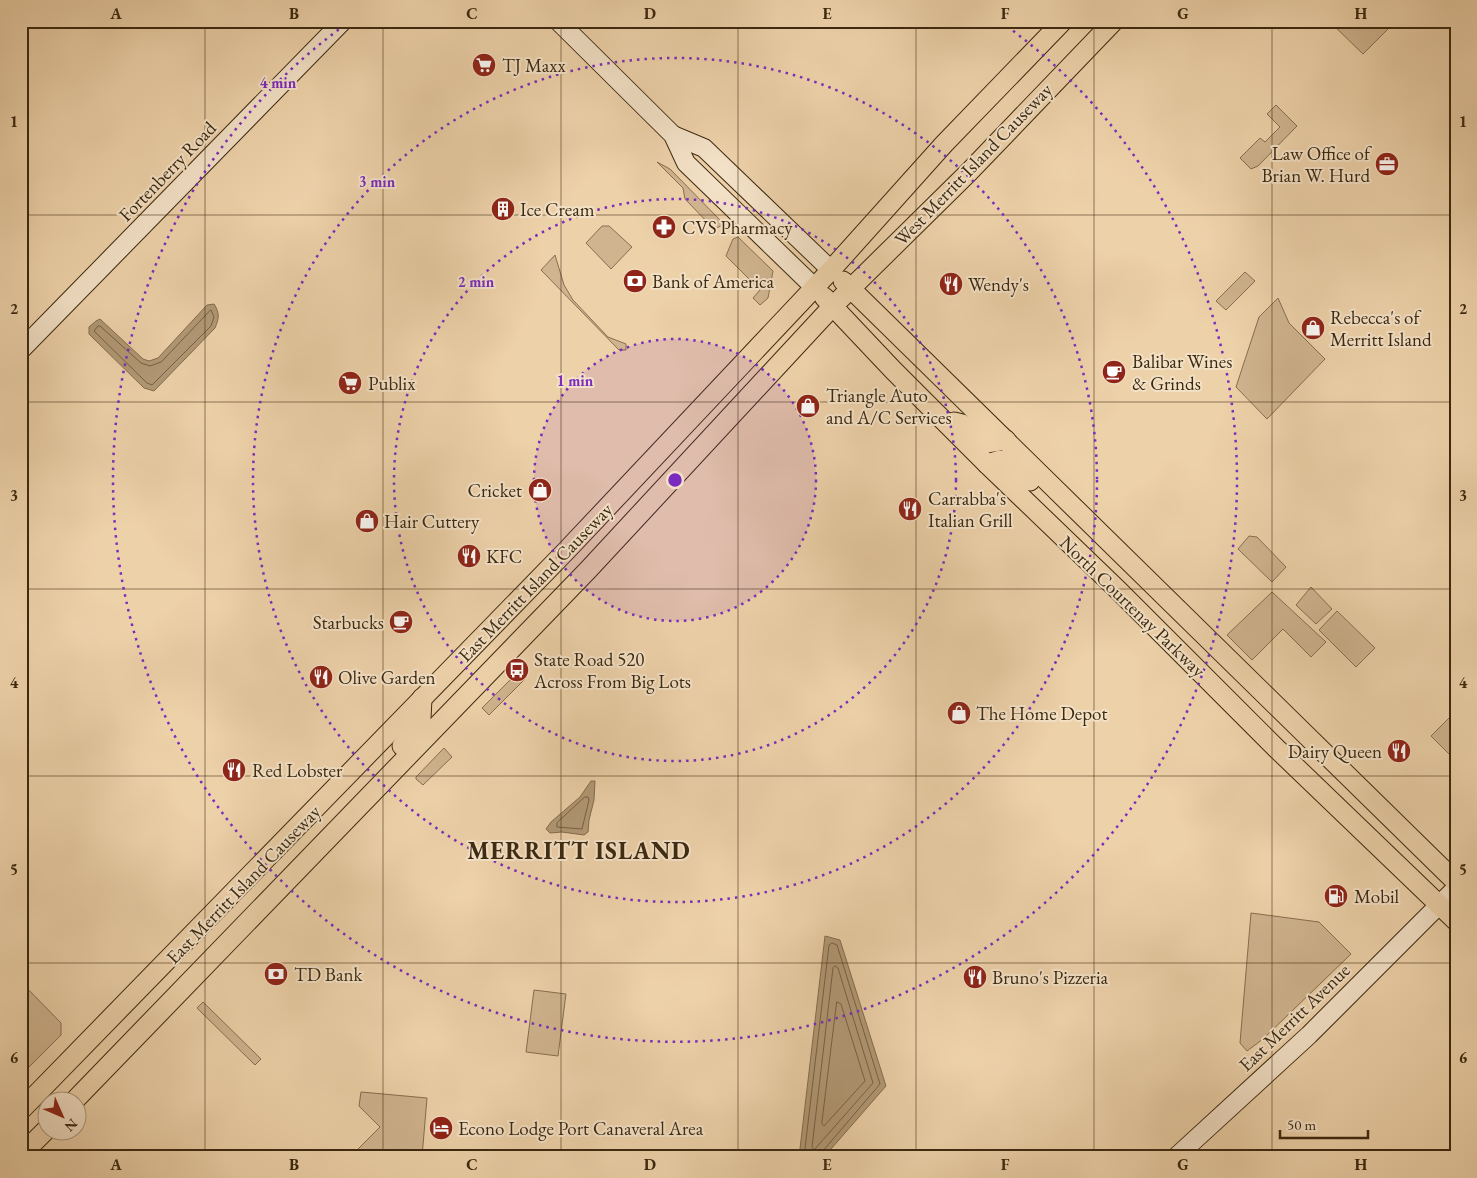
<svg xmlns="http://www.w3.org/2000/svg" width="1477" height="1178" font-family="'EB Garamond',serif">
<style>
.green{fill:#cfb48f;stroke:#866e50}
.water{fill:#b19875;stroke:#826c4d}
.lines{fill:none;stroke-linecap:round;stroke-linejoin:round}
.shore{stroke:#766042;stroke-width:1}
.secondary-casing{stroke:#3c2910;stroke-width:20}
.primary-casing{stroke:#3c2910;stroke-width:21}
.secondary{stroke:#f3e1c7;stroke-width:18}
.primary{stroke:#edd1a9;stroke-width:19}
.grid{fill:none;stroke:#3c2910;stroke-width:1;stroke-opacity:0.55}
.ring{fill:none;stroke:#7b2cbf;stroke-width:2.5;stroke-dasharray:2.5 5}
.labels{text-anchor:middle;stroke-width:4;stroke-linejoin:round;paint-order:stroke}
.poi-label{font-size:19px;fill:#3c2910;stroke:#f3e1c7;text-anchor:start}
.street-label{font-size:19px;fill:#3c2910;stroke:#f3e1c7}
.district-label{font-size:24px;font-weight:bold;letter-spacing:1px;fill:#3c2910;stroke:#f3e1c7}
.centre{fill:#7b2cbf;stroke:#f3e1c7;stroke-width:2.5}
.ring-label{font-size:15px;text-anchor:middle;font-weight:bold;fill:#7b2cbf;stroke:#f3e1c7;stroke-width:4;stroke-linejoin:round;paint-order:stroke}
.neatline{fill:none;stroke:#3c2910;stroke-width:2}
.grid-label{font-size:16px;text-anchor:middle;font-weight:bold;fill:#3c2910}
</style>
<rect width="100%" height="100%" fill="#edd1a9"/>
<filter id="stains"><feTurbulence type="fractalNoise" baseFrequency=".004" numOctaves="4"/><feColorMatrix values="0 0 0 0 .2 0 0 0 0 .09 0 0 0 0 .02 0 0 0 .5 -.17"/></filter>
<radialGradient id="worn" r=".72"><stop offset=".6" stop-color="#630" stop-opacity="0"/><stop offset="1" stop-color="#630" stop-opacity=".3"/></radialGradient>
<g class="green">
<path d="M 1329,21 L 1396,21 L 1363,54 Z"/>
<path d="M 1276,105 L 1297,126 L 1258,166 L 1251,169 L 1240,158 L 1260,138 L 1265,142 L 1280,127 L 1267,114 Z"/>
<path d="M 657,162 L 670,169 L 722,222 L 722,225 L 717,228 L 711,226 L 685,199 L 683,188 Z"/>
<path d="M 602,226 L 609,226 L 632,247 L 611,269 L 586,243 Z"/>
<path d="M 738,237 L 773,271 L 768,298 L 760,305 L 753,298 L 760,290 L 726,256 L 733,239 Z"/>
<path d="M 555,255 L 564,285 L 573,300 L 608,337 L 626,344 L 626,350 L 619,350 L 541,270 Z"/>
<path d="M 1245,272 L 1255,281 L 1226,310 L 1216,301 Z"/>
<path d="M 1278,298 L 1289,323 L 1325,359 L 1267,419 L 1236,387 L 1259,317 Z"/>
<path d="M 1249,536 L 1257,537 L 1286,567 L 1272,582 L 1238,549 Z"/>
<path d="M 1311,587 L 1332,609 L 1316,624 L 1296,605 Z"/>
<path d="M 1272,592 L 1326,642 L 1311,657 L 1283,629 L 1252,660 L 1227,635 Z"/>
<path d="M 1337,611 L 1375,648 L 1356,667 L 1319,630 Z"/>
<path d="M 520,670 L 527,677 L 489,715 L 482,708 Z"/>
<path d="M 1456,711 L 1456,761 L 1431,736 Z"/>
<path d="M 444,748 L 452,757 L 423,785 L 416,779 L 416,777 Z"/>
<path d="M 1251,913 L 1319,922 L 1351,954 L 1263,1039 L 1247,1051 L 1240,1043 Z"/>
<path d="M 21,982 L 61,1023 L 61,1035 L 21,1075 Z"/>
<path d="M 534,990 L 566,994 L 558,1056 L 526,1052 Z"/>
<path d="M 203,1002 L 261,1059 L 255,1065 L 197,1008 Z"/>
<path d="M 361,1092 L 427,1098 L 422,1157 L 350,1157 L 380,1127 L 359,1106 Z"/>
</g>
<g class="water">
<path d="M 214,304 C 220,313 219,319 215,328 L 154,391 L 144,388 L 89,334 L 89,327 L 96,321 L 100,319 L 143,359 L 149,361 L 158,358 L 207,305 Z"/>
<path d="M 591,781 L 595,781 L 594,800 L 589,820 L 588,832 L 584,835 L 562,832 L 550,833 L 546,829 L 551,822 L 580,797 Z"/>
<path d="M 825,936 L 840,940 L 886,1086 L 824,1157 L 799,1157 Z"/>
</g>
<g class="lines">
<g class="shore">
<path d="M 211,310 L 214,317 L 211,326 L 152,385 L 147,383 L 94,331 L 98,326 L 100,326 L 141,363 L 150,366 L 161,362 Z"/>
<path d="M 585,797 L 588,797 L 589,800 L 582,829 L 557,827 L 557,823 Z"/>
<path d="M 835,966 L 838,968 L 873,1083 L 814,1150 L 812,1147 L 833,968 Z"/>
<path d="M 837,1002 L 841,1004 L 865,1081 L 824,1126 L 822,1124 Z"/>
<path d="M 804,1157 L 829,945 L 832,943 L 837,945 L 880,1084 L 822,1152 L 821,1157"/>
</g>
<g class="secondary-casing">
<g id="secondary">
<path d="M 558,21 L 673,135 L 686,163 L 814,287"/>
<path d="M 673,135 L 704,148 L 831,270"/>
<path d="M 21,350 L 343,21"/>
<path d="M 1176,1157 L 1309,1035 L 1456,888"/>
</g>
</g>
<g class="primary-casing">
<g id="primary">
<path d="M 843,281 L 1456,882"/>
<path d="M 824,297 L 893,370 L 987,464 L 1118,590 L 1277,749 L 1456,921"/>
<path d="M 954,422 L 962,424 L 988,443 L 1006,440"/>
<path d="M 987,464 L 1000,460 L 1013,464 L 1030,481"/>
<path d="M 402,746 L 413,734 L 421,719 L 422,698"/>
<path d="M 75,1100 L 588,570 L 832,307 L 969,172 L 1114,21"/>
<path d="M 21,1110 L 567,550 L 831,270 L 944,144 L 1063,21"/>
<path d="M 21,1155 L 48,1128"/>
</g>
</g>
<use href="#secondary" class="secondary"/>
<use href="#primary" class="primary"/>
</g>
<path class="grid" d="M 205,21 L 205,1157M 383,21 L 383,1157M 561,21 L 561,1157M 738,21 L 738,1157M 916,21 L 916,1157M 1094,21 L 1094,1157M 1272,21 L 1272,1157M 21,215 L 1456,215M 21,402 L 1456,402M 21,589 L 1456,589M 21,776 L 1456,776M 21,963 L 1456,963"/>
<circle cx="675" cy="480" r="141" fill="#7b2cbf" fill-opacity=".12"/>
<g class="ring">
<circle cx="675" cy="480" r="141"/>
<circle cx="675" cy="480" r="281"/>
<circle cx="675" cy="480" r="422"/>
<path d="M1001 22A562 562 0 1 1 349 22"/>
</g>
<defs>
<g id="supermarket-disc" transform="scale(1.25)"><circle r="9.5" fill="#8f2418" stroke="#f3e1c7"/><path d="M-6-5.5h2.5l.6 2H6L4.5 2H-2.5L-4.4-4H-6ZM-1.5 3.2a1.3 1.3 0 1 0 .1 0ZM3 3.2a1.3 1.3 0 1 0 .1 0Z" fill="#fff"/></g>
<g id="office-disc" transform="scale(1.25)"><circle r="9.5" fill="#8f2418" stroke="#f3e1c7"/><path d="M-6-3h4V-5.5h4V-3h4V5H-6ZM-1-4.5V-3h2v-1.5ZM-6 0V1H6V0Z" fill="#fff"/></g>
<g id="building-disc" transform="scale(1.25)"><circle r="9.5" fill="#8f2418" stroke="#f3e1c7"/><path d="M-4-6H4V6H1V3H-1V6H-4ZM-2.5-4.3h1.7v1.8h-1.7ZM.8-4.3h1.7v1.8H.8ZM-2.5-1h1.7V.8h-1.7ZM.8-1h1.7V.8H.8Z" fill="#fff"/></g>
<g id="pharmacy-disc" transform="scale(1.25)"><circle r="9.5" fill="#8f2418" stroke="#f3e1c7"/><path d="M-2-6h4v4h4v4h-4v4h-4v-4h-4v-4h4Z" fill="#fff"/></g>
<g id="bank-disc" transform="scale(1.25)"><circle r="9.5" fill="#8f2418" stroke="#f3e1c7"/><path d="M-6-4H6V4H-6ZM0-2.3a2.3 2.3 0 1 0 0 4.6a2.3 2.3 0 1 0 0-4.6Z" fill="#fff"/></g>
<g id="restaurant-disc" transform="scale(1.25)"><circle r="9.5" fill="#8f2418" stroke="#f3e1c7"/><path d="M-5-6h1v4h1v-4h1v4h1v-4h1v5L-1.5 .5V6h-2V.5L-5-1ZM5-6V6H3V1.5H1.5Q1.5-4 5-6Z" fill="#fff"/></g>
<g id="shop-disc" transform="scale(1.25)"><circle r="9.5" fill="#8f2418" stroke="#f3e1c7"/><path d="M-5-2.5h2.3a2.7 3.5 0 0 1 5.4 0H5L5.5 6h-11ZM-1.5-2.5h3a1.5 2.3 0 0 0-3 0Z" fill="#fff"/></g>
<g id="cafe-disc" transform="scale(1.25)"><circle r="9.5" fill="#8f2418" stroke="#f3e1c7"/><path d="M-5.5-4.5H6V0H3Q3 3.5 0 3.5H-2.5Q-5.5 3.5-5.5 0ZM3-3.2v2h1.7v-2ZM-6 4.5H4V6H-6Z" fill="#fff"/></g>
<g id="bus-disc" transform="scale(1.25)"><circle r="9.5" fill="#8f2418" stroke="#f3e1c7"/><path d="M-5-6H5V4H4V6H2V4H-2V6H-4V4H-5ZM-3.5-4V0h7V-4ZM-3.5 1.2v1.5H-2V1.2ZM2 1.2v1.5H3.5V1.2Z" fill="#fff"/></g>
<g id="fuel-disc" transform="scale(1.25)"><circle r="9.5" fill="#8f2418" stroke="#f3e1c7"/><path d="M-5.5-6h7V0h2V4h1.3V-2.5L3-4.5l.8-.8L6-3V5H2.5V1h-1V6h-7ZM-4.2-4.7v3.2H.2V-4.7Z" fill="#fff"/></g>
<g id="hotel-disc" transform="scale(1.25)"><circle r="9.5" fill="#8f2418" stroke="#f3e1c7"/><path d="M-6-4.5h1.5V1H6V5H4.5V3h-9V5H-6ZM-4 0a1.8 1.8 0 1 1 3.6 0ZM.5 0V-2.5h3Q6-2.5 6 0Z" fill="#fff"/></g>
</defs>
<g fill-rule="evenodd">
<use href="#supermarket-disc" x="484" y="65"/>
<use href="#office-disc" x="1387" y="164"/>
<use href="#building-disc" x="503" y="209"/>
<use href="#pharmacy-disc" x="664" y="227"/>
<use href="#bank-disc" x="635" y="281"/>
<use href="#restaurant-disc" x="951" y="284"/>
<use href="#shop-disc" x="1313" y="328"/>
<use href="#cafe-disc" x="1114" y="372"/>
<use href="#supermarket-disc" x="350" y="383"/>
<use href="#shop-disc" x="808" y="406"/>
<use href="#shop-disc" x="540" y="490"/>
<use href="#restaurant-disc" x="910" y="509"/>
<use href="#shop-disc" x="367" y="521"/>
<use href="#restaurant-disc" x="469" y="556"/>
<use href="#cafe-disc" x="401" y="622"/>
<use href="#bus-disc" x="517" y="670"/>
<use href="#restaurant-disc" x="321" y="677"/>
<use href="#shop-disc" x="959" y="713"/>
<use href="#restaurant-disc" x="1399" y="751"/>
<use href="#restaurant-disc" x="234" y="770"/>
<use href="#fuel-disc" x="1336" y="896"/>
<use href="#bank-disc" x="276" y="974"/>
<use href="#restaurant-disc" x="975" y="977"/>
<use href="#hotel-disc" x="441" y="1128"/>
</g>
<g class="labels">
<g class="poi-label">
<text x="502" y="72">TJ Maxx</text>
<text x="1370" y="160" text-anchor="end">Law Office of<tspan x="1370" dy="22">Brian W. Hurd</tspan></text>
<text x="520" y="216">Ice Cream</text>
<text x="682" y="234">CVS Pharmacy</text>
<text x="652" y="288">Bank of America</text>
<text x="968" y="291">Wendy's</text>
<text x="1330" y="324">Rebecca's of<tspan x="1330" dy="22">Merritt Island</tspan></text>
<text x="1132" y="368">Balibar Wines<tspan x="1132" dy="22">&amp; Grinds</tspan></text>
<text x="368" y="390">Publix</text>
<text x="826" y="402">Triangle Auto<tspan x="826" dy="22">and A/C Services</tspan></text>
<text x="522" y="497" text-anchor="end">Cricket</text>
<text x="928" y="505">Carrabba's<tspan x="928" dy="22">Italian Grill</tspan></text>
<text x="384" y="528">Hair Cuttery</text>
<text x="486" y="563">KFC</text>
<text x="384" y="629" text-anchor="end">Starbucks</text>
<text x="534" y="666">State Road 520<tspan x="534" dy="22">Across From Big Lots</tspan></text>
<text x="338" y="684">Olive Garden</text>
<text x="976" y="720">The Home Depot</text>
<text x="1382" y="758" text-anchor="end">Dairy Queen</text>
<text x="252" y="777">Red Lobster</text>
<text x="1354" y="903">Mobil</text>
<text x="294" y="981">TD Bank</text>
<text x="992" y="984">Bruno's Pizzeria</text>
<text x="458" y="1135">Econo Lodge Port Canaveral Area</text>
</g>
<g class="street-label">
<text transform="translate(973 164) rotate(-46)" y="7">West Merritt Island Causeway</text>
<text transform="translate(167 171) rotate(-46)" y="7">Fortenberry Road</text>
<text transform="translate(535 582) rotate(-46)" y="7">East Merritt Island Causeway</text>
<text transform="translate(1133 606) rotate(44)" y="7">North Courtenay Parkway</text>
<text transform="translate(243 884) rotate(-46)" y="7">East Merritt Island Causeway</text>
<text transform="translate(1294 1017) rotate(-44)" y="7">East Merritt Avenue</text>
</g>
<g class="district-label">
<text x="579" y="859">MERRITT ISLAND</text>
</g>
</g>
<circle cx="675" cy="480" r="8" class="centre"/>
<g class="ring-label">
<text x="278" y="88">4 min</text>
<text x="377" y="187">3 min</text>
<text x="476" y="287">2 min</text>
<text x="575" y="386">1 min</text>
</g>
<rect width="1477" height="1178" fill="none" stroke="#edd1a9" stroke-width="55"/>
<g transform="translate(62 1116) rotate(135)"><circle r="24" fill="#f3e1c7" stroke="#aa977e"/>
<path d="M0-4L9 19L0 12L-9 19Z" fill="#8f2418"/>
<text y="-8" font-size="14" font-weight="bold" text-anchor="middle" fill="#3c2910">N</text>
</g>
<path d="M1280 1130v8h88v-8" fill="none" stroke="#3c2910" stroke-width="2.5"/>
<text x="1287" y="1130" font-size="15" fill="#3c2910" stroke="#f3e1c7" stroke-width="4" paint-order="stroke">50 m</text>
<rect x="28" y="28" width="1422" height="1122" class="neatline"/>
<g class="grid-label">
<text x="116" y="19">A</text>
<text x="294" y="19">B</text>
<text x="472" y="19">C</text>
<text x="650" y="19">D</text>
<text x="827" y="19">E</text>
<text x="1005" y="19">F</text>
<text x="1183" y="19">G</text>
<text x="1361" y="19">H</text>
<text x="14" y="127">1</text>
<text x="1463" y="127">1</text>
<text x="14" y="314">2</text>
<text x="1463" y="314">2</text>
<text x="14" y="501">3</text>
<text x="1463" y="501">3</text>
<text x="14" y="688">4</text>
<text x="1463" y="688">4</text>
<text x="14" y="875">5</text>
<text x="1463" y="875">5</text>
<text x="14" y="1063">6</text>
<text x="1463" y="1063">6</text>
<text x="116" y="1170">A</text>
<text x="294" y="1170">B</text>
<text x="472" y="1170">C</text>
<text x="650" y="1170">D</text>
<text x="827" y="1170">E</text>
<text x="1005" y="1170">F</text>
<text x="1183" y="1170">G</text>
<text x="1361" y="1170">H</text>
</g>
<rect width="100%" height="100%" filter="url(#stains)"/>
<rect width="100%" height="100%" fill="url(#worn)"/>
</svg>
